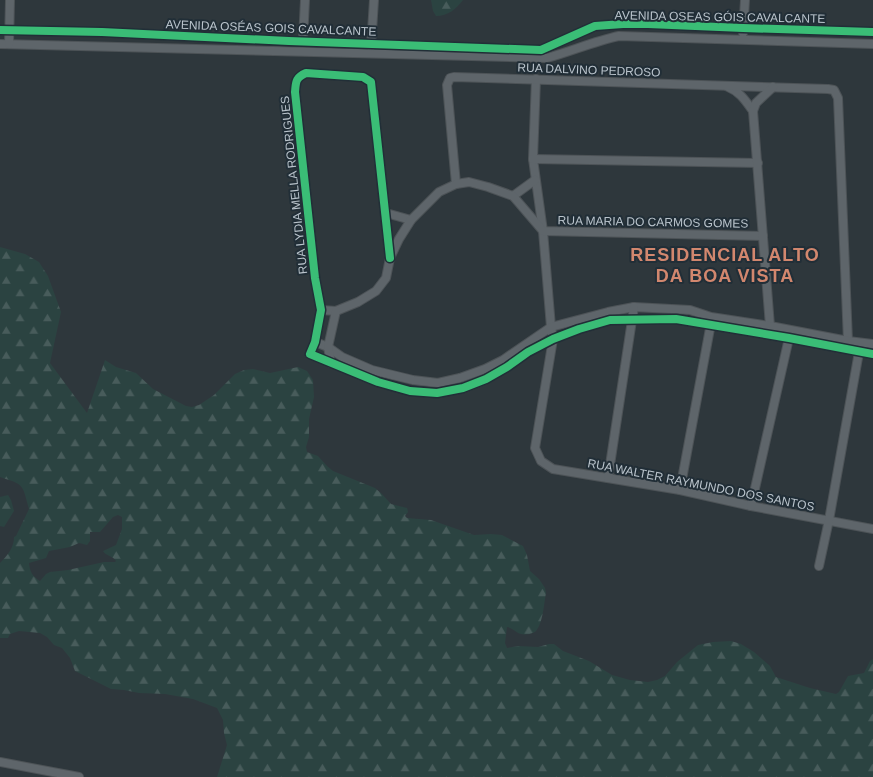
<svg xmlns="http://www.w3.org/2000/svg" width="873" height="777" font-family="Arial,sans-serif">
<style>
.forest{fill:url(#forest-firs);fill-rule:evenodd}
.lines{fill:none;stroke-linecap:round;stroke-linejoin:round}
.street-casing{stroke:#4d5357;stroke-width:10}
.street{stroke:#5e656a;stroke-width:8}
.cycleway-casing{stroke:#212e37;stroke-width:11}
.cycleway{stroke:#3abd76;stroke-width:8}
.labels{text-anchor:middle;stroke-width:4;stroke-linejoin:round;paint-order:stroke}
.street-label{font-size:12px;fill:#bac4cc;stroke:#212e37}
.district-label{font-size:18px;font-weight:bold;letter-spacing:1px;fill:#d2876e;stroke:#212e37}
</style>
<defs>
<pattern id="forest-firs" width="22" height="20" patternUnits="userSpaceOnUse" patternTransform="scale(1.25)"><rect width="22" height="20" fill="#2b4341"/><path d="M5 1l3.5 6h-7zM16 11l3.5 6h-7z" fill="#485c5b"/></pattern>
</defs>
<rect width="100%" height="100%" fill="#2e373c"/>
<g class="forest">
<path d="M 431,0 L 463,0 C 456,9 448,16 436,16 L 433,11 Z"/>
<path d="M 0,247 L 25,254 L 39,262 L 48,276 L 61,312 L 50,363 L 87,413 L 105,360 L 116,367 L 136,373 L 153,389 L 186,406 L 192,407 L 199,405 L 214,395 L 235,374 L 244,370 L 253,369 L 270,373 L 298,367 L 307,371 L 313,380 L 314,397 L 309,419 L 309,437 L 306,447 L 307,452 L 318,456 L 327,466 L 333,471 L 375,488 L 382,494 L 391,504 L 407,508 L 408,512 L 405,516 L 407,518 L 431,520 L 474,535 L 491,534 L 502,535 L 523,546 L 527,555 L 530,571 L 539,579 L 545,588 L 546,593 C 544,603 543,623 536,631 C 533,634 525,635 521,634 C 516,633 513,628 507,627 L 505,643 L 507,648 L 518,646 L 538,647 L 549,644 L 554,644 L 563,651 L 589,661 L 612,675 L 630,680 L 648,682 L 657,680 L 665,676 L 677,662 L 698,645 L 713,642 L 731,641 L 741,644 L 754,652 L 770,666 L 776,677 L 810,688 L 836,694 L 839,692 L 848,676 L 864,673 L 870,661 L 873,659 L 873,777 L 217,777 L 227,745 L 224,733 L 223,720 L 217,708 L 193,699 L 165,694 L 139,693 L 124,690 L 111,689 L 75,671 L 70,658 L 62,648 L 54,645 L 47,637 L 40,633 L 19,631 L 10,634 L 8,638 L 0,638 L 0,563 C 7,556 14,548 14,537 L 16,536 L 29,509 C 22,484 25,485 0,477 ZM 118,515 L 122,517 L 122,529 L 116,545 L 103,551 C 106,556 113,556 116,561 L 115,562 L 104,562 L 68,570 L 50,572 L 46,574 L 40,581 C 32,576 30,572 29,563 L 46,558 L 49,551 L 70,547 L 79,543 L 87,545 L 90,541 L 90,532 L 100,532 L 113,517 Z"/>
<path d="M 8,495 L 11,500 L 14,511 L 4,527 L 0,526 L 0,497 Z"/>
</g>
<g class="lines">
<g class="street-casing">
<g id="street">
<path d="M 0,30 L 102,32 L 289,41 L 541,50 L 595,26 L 623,24 L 648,24 L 743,28 L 873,32"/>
<path d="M 743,33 L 745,0"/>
<path d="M 303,40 L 305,0"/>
<path d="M 0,44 L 547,58 C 572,51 595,41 619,36 L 873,44"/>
<path d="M 9,44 L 10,0"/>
<path d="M 371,47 L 374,0"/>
<path d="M 536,79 L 533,159 L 543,231 L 551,327 L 553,339 L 535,448 L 541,461 L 553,469 L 680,490 L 751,506 L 873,529"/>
<path d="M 728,87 C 740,92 745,100 753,111"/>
<path d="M 533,159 L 758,163"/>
<path d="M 456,184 L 447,85 L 450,78 L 454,77 L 828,89 L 834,90 L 838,98 L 848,341"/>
<path d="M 513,196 L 535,180"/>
<path d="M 386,213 L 411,220"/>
<path d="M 390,258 L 371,82 L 363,77 L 306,73 C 295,78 296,82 295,92 L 315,278 L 321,310 L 315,342 L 310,354 L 378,382 L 410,391 L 437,393 L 463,388 L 486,379 L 507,367 L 528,352 L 553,339 L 579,329 L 610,320 L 676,319 L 789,338 L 873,354"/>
<path d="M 321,310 L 336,311 L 358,302 L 376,291 L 386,278 L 390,258 L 399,239 L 411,220 L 439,192 L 456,184 L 469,182 L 488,187 L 513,196 L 543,231 L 763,236"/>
<path d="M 770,326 L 753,111 L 756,103 L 773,87"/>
<path d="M 315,342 L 328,347 L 342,357 L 372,370 L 413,380 L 438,383 L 460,378 L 485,369 L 503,360 L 551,327 L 608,312 L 634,307 L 690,310 L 711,317 L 770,326 L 848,341 L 873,344"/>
<path d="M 331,363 L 328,347 L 336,311"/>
<path d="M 608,478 L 634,307"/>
<path d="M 680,490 L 711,323"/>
<path d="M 751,506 L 789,338"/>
<path d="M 819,566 L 829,520 L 859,352"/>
<path d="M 0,762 L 79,777"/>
</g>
</g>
<use href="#street" class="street"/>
<g class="cycleway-casing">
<g id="cycleway">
<path d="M 0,30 L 102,32 L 289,41 L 541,50 L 595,26 L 623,24 L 648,24 L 743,28 L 873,32"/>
<path d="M 390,258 L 371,82 L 363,77 L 306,73 C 295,78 296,82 295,92 L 315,278 L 321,310 L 315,342 L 310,354 L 378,382 L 410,391 L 437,393 L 463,388 L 486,379 L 507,367 L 528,352 L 553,339 L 579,329 L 610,320 L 676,319 L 789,338 L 873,354"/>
</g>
</g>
<use href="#cycleway" class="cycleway"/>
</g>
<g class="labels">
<g class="street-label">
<text transform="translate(720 17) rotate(1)" y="4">AVENIDA OSEAS GÓIS CAVALCANTE</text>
<text transform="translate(271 28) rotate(2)" y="4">AVENIDA OSÉAS GOIS CAVALCANTE</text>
<text transform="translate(589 70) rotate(2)" y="4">RUA DALVINO PEDROSO</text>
<text transform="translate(294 185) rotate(-96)" y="4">RUA LYDIA MELLA RODRIGUES</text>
<text transform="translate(653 222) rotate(1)" y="4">RUA MARIA DO CARMOS GOMES</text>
<text transform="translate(701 485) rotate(11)" y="4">RUA WALTER RAYMUNDO DOS SANTOS</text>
</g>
<g class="district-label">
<text x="725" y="261">RESIDENCIAL ALTO<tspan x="725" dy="21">DA BOA VISTA</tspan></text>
</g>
</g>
</svg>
